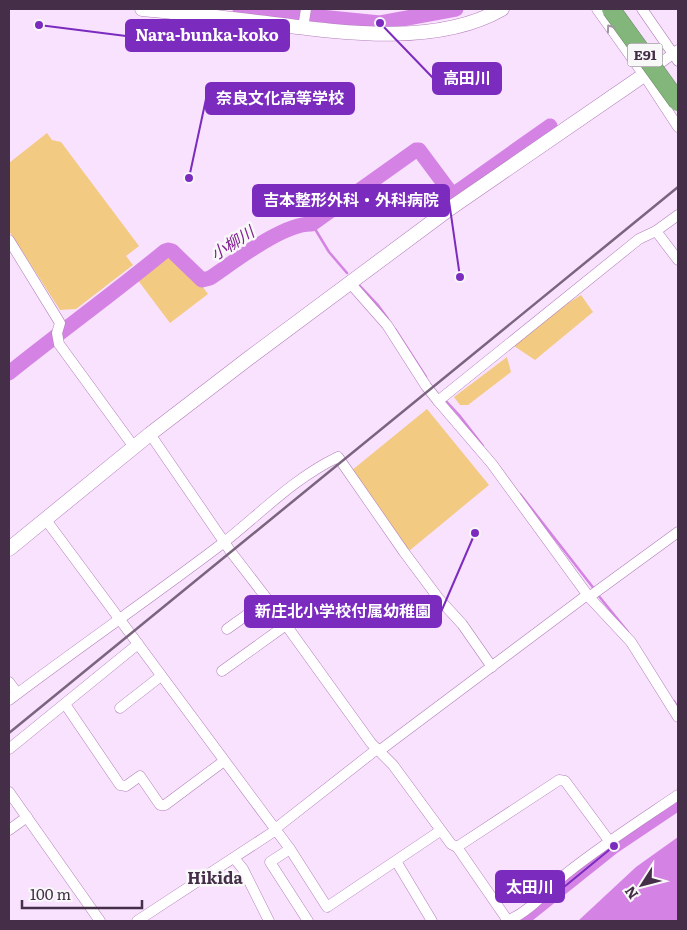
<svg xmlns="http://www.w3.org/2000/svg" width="687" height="930" font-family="Literata,'Noto Sans JP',serif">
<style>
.green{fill:#f3ca82}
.water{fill:#d483e4}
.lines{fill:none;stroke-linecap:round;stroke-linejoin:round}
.stream{stroke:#d483e4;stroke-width:2.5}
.river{stroke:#d483e4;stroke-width:15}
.street-casing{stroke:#b37ebc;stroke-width:11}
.secondary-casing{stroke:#b37ebc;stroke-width:15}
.street{stroke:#fff;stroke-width:10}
.secondary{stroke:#fff;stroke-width:14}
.rail{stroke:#7a647e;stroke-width:2.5}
.highway-bridge-casing{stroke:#6c8668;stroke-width:19;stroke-linecap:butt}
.highway-bridge{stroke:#82b67a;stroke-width:18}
.oneway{stroke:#a296a4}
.labels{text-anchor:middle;stroke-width:5;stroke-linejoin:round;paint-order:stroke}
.shield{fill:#f8f8f8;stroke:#7a6b7d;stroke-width:1}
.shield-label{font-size:14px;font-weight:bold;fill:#442e48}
.water-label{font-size:16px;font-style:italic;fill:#831f94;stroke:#f8f8f8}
.neighbourhood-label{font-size:16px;font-weight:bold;fill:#442e48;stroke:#f8f8f8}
.leader{fill:none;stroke:#7b2cbf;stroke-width:2}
.callout-dot{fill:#7b2cbf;stroke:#f8f8f8;stroke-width:2}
.callout{fill:#7b2cbf;stroke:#7b2cbf;stroke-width:2}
.callout-label{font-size:16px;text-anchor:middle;font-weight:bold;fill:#fff}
</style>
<rect width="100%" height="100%" fill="#f9e2fd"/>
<g class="green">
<path d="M 47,133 L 52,140 L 61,142 L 139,246 L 126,256 L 133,265 L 76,309 L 60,310 L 9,231 L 9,163 Z"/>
<path d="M 168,253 L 172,254 L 199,282 L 208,294 L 170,323 L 137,279 Z"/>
<path d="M 581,295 L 593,312 L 535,360 L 514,346 L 565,305 Z"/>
<path d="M 507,357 L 511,372 L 468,405 L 460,405 L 454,397 Z"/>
<path d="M 427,409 L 489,485 L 409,551 L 351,471 Z"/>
</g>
<path class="water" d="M 678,837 L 678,921 L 578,921 L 636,867 Z"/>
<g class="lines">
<g class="stream">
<path d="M 312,224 L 329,252 L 347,273"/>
<path d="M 359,285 L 377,304 L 388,319"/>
<path d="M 395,329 L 426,377"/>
<path d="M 444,399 L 459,415 L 483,446"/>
<path d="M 520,494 L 595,590"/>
<path d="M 598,595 L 628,632"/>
<path d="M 674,701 L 678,708"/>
</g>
<g class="river">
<path d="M 240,9 L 380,23 L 456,9"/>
<path d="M 9,373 C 60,332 114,293 165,251 L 168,250 L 172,251 L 202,280 L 210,278 C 234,262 283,223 312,224 L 416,150 L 419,150 L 451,193 L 454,194 L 550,126"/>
<path d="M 520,921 L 614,846 L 678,803"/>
</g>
<g class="street-casing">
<g id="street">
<path d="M 597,9 L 644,75 L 678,127"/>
<path d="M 642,9 L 678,61"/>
<path d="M 303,28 L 306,9"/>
<path d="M 651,70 L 678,50"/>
<path d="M 678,215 L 656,231 L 639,239 L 438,401 L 492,464 L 589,597 L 631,642 L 678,717"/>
<path d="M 656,231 L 678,260"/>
<path d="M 9,240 L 60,323 L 57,333 L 59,344 L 134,447"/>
<path d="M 350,283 L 387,325 L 426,386 L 438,401"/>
<path d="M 150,434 L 231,552 L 268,600 L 371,743 L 393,765 L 451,844 L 457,847 L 508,921"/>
<path d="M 46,520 L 290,849 L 327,907 L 440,831"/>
<path d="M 589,597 L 678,532"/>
<path d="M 227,629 L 268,600"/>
<path d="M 222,671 L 286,625"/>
<path d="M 9,682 L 17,693"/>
<path d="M 9,700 C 79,647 152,597 223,543 C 260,514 294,478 338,457 L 404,552 L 439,599 L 462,624 L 492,667"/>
<path d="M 65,704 L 120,785 L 126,786 L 140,776 L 160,805 L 165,805 L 224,761"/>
<path d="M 120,708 L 161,676"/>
<path d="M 9,749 L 138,644"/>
<path d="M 379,751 L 587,595"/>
<path d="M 9,792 L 100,921"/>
<path d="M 275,829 L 377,749"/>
<path d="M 9,830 L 27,817"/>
<path d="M 457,847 L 559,780 L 565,781 L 610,842"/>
<path d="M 290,849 L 270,862 L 308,921"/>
<path d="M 234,858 L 243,869 L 269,921"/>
<path d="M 396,861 L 432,921"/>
<path d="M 137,921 L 276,830"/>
<path d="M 507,921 C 531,911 548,889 567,873 C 602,845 641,820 678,795"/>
</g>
</g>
<g class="secondary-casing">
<g id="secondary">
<path d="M 142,9 C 186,13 230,19 274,24 C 344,33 438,46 502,9"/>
<path d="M 9,549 L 150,434 L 249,358 L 452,207 L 644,75"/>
</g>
</g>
<use href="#street" class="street"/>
<use href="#secondary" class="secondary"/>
<path class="rail" d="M 9,733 L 678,187"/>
<g class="highway-bridge-casing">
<path id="highway-bridge" d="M 611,9 L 678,102"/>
</g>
<use href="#highway-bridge" class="highway-bridge"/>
</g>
<defs><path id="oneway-chevron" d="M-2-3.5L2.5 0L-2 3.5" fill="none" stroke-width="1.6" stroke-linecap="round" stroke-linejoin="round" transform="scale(1.25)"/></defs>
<use class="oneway" href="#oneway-chevron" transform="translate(610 28) rotate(-126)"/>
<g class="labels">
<rect class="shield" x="627.5" y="43.5" width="35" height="23" rx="4"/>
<g class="shield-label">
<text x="645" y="60">E91</text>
</g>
<g class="water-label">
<text transform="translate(232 243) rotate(-33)" y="6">小柳川</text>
</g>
<g class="neighbourhood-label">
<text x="215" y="884">Hikida</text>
</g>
</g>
<path class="leader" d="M39 25L126 36M380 23L433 78M189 178L206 99M460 277L449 201M475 533L441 612M614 846L564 887"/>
<g class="callout-dot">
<circle cx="39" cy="25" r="5"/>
<circle cx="380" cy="23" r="5"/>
<circle cx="189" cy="178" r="5"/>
<circle cx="460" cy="277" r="5"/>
<circle cx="475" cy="533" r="5"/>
<circle cx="614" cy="846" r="5"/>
</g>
<g class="callout">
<rect x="126" y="20" width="163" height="31" rx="5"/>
<rect x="433" y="63" width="68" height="31" rx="5"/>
<rect x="206" y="83" width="148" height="31" rx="5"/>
<rect x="253" y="185" width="196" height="31" rx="5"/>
<rect x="245" y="596" width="196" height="31" rx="5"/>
<rect x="496" y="871" width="68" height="31" rx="5"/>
</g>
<g class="callout-label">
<text x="207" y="41">Nara-bunka-koko</text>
<text x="467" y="84">高田川</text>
<text x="280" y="104">奈良文化高等学校</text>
<text x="351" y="206">吉本整形外科・外科病院</text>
<text x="343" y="617">新庄北小学校付属幼稚園</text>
<text x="530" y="893">太田川</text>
</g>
<rect width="687" height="930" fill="none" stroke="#442e48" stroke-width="20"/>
<g transform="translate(642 885) rotate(234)" stroke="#f8f8f8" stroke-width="4" paint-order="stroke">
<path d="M0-4L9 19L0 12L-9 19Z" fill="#442e48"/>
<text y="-8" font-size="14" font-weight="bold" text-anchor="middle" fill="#442e48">N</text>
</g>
<path d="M22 900v8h120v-8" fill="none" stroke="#442e48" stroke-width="2.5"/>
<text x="30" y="900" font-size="15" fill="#442e48" stroke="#f8f8f8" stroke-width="4" paint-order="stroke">100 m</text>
</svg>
